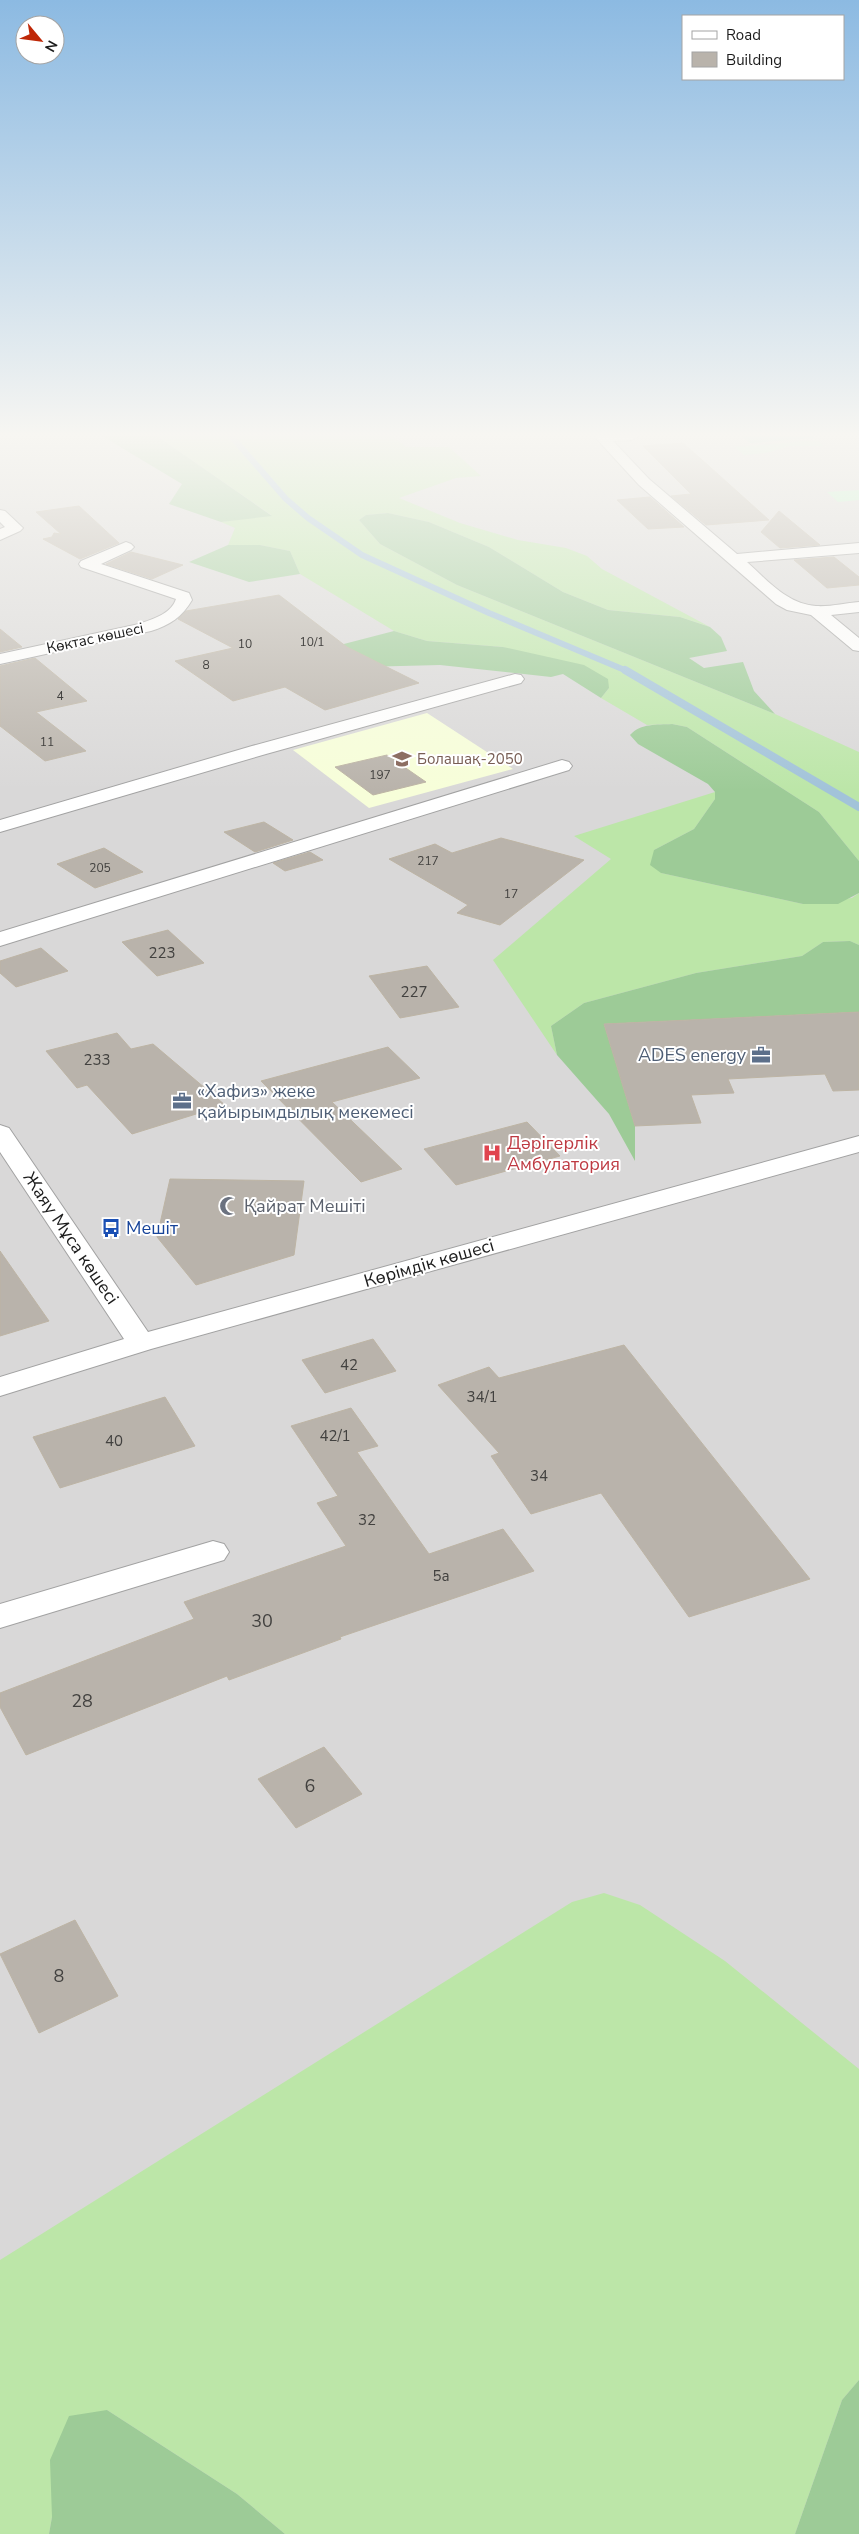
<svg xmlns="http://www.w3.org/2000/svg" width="859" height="2534" font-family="'Nunito Sans',sans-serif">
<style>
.residential{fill:#d9d8d8}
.education{fill:#f7fed9}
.grass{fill:#bce6a8}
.forest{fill:#9dcb97}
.park{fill:#bef7cc}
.pitch{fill:#81dac7}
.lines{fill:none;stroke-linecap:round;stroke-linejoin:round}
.stream-far1{stroke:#a2c3d9;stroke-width:6}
.stream{stroke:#a2c3d9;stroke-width:8}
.building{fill:#b9b3ab;stroke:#bdb4a4}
.minor-casing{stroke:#a2a2a2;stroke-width:2}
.minor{fill:#fff;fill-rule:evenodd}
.labels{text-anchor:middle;stroke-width:4;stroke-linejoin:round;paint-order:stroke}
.far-number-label{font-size:12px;fill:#42413f}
.far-street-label{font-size:15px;fill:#1b1b1b;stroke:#fff}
.far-education-label{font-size:15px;fill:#785e54;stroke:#fff;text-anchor:start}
.number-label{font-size:15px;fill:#42413f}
.service-label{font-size:18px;fill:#4e5e75;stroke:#fff;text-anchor:end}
.health-label{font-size:18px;fill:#be3a42;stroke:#fff;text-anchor:start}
.worship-label{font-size:18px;fill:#5b616d;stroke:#fff;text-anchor:start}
.transit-label{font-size:18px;fill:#164399;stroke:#fff;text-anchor:start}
.street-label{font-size:18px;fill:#1b1b1b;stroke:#fff}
.near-number-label{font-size:18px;fill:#42413f}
</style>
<rect width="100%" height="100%" fill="#edebe1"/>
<rect class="residential" x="0" y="436" width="859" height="2098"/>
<path class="education" d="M 427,713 L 513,769 L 369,808 L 293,750 Z"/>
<g class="grass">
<path d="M 157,436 L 393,436 L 406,447 L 449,447 L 481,476 L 456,478 L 399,498 L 460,523 L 518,540 L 566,548 L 587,556 L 602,569 L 710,627 L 680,617 L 608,610 L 563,592 L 489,547 L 429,522 L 388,513 L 366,515 L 359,520 L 380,544 L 457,585 L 775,714 L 859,752 L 859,861 L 819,812 L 687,727 L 672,724 L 647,725 L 601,698 L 609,688 L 503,647 L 427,641 L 394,631 L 300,574 L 290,551 L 260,545 L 228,545 L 235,528 L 221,522 L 271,515 Z"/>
<path d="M 715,792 L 715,799 L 694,829 L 654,850 L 661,873 L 803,904 L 852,898 L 859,893 L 859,945 L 850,941 L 823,942 L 802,956 L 696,973 L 584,1003 L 551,1026 L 557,1055 L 493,960 L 611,859 L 574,836 Z"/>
<path d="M 604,1893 L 640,1905 L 725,1961 L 859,2069 L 859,2380 L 842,2400 L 795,2534 L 285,2534 L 237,2494 L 107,2410 L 52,2517 L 49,2534 L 0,2534 L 0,2260 L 572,1902 Z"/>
</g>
<g class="forest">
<path d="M 102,436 L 157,436 L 272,516 L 221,522 L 169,504 L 182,484 Z"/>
<path d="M 388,513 L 429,522 L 489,547 L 563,592 L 608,610 L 680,617 L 710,627 L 721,637 L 727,651 L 689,658 L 704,668 L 743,662 L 754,691 L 775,714 L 457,585 L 380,544 L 359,520 L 366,515 Z"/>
<path d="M 228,545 L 260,545 L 290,551 L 300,574 L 249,582 L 189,562 Z"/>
<path d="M 394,631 L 427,641 L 503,647 L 584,665 L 608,679 L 609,688 L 601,698 L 563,674 L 551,677 L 440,665 L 243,670 Z"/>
<path d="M 672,724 L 687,727 L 819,812 L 859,861 L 859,893 L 838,904 L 803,904 L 661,873 L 650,865 L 654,850 L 694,829 L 715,799 L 715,792 L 708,784 L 638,744 L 630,735 C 641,723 657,725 672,724 Z"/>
<path d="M 850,941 L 859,945 L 859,1012 L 604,1024 L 635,1126 L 635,1161 L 609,1114 L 557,1055 L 551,1026 L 584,1003 L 696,973 L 802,956 L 823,942 Z"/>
<path d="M 859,2380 L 859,2534 L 795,2534 L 842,2400 Z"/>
<path d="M 107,2410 L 237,2494 L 285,2534 L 49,2534 L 52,2517 L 50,2460 L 69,2416 Z"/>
</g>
<g class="park">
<path d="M 817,440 L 824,446 L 789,446 L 766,453 L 744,455 L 735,447 Z"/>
<path d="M 859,490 L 859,500 L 838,502 L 827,492 Z"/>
</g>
<path class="pitch" d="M 741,436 L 811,436 L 814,438 L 750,443 Z"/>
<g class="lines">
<path class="stream-far1" d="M 231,436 L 286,499 L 308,518 L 362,555 L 489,613 L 627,671"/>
<path class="stream" d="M 625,670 L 859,807"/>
</g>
<g class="building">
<path d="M 683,443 L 710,467 L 769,520 L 706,525 L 671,496 L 691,494 L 643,446 Z"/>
<path d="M 650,497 L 684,527 L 648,529 L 617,500 Z"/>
<path d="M 79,506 L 119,543 L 80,559 L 43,539 L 52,537 L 54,533 L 61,534 L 36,512 Z"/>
<path d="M 779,511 L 820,545 L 780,548 L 761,532 Z"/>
<path d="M 131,552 L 183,565 L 152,579 L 106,564 Z"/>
<path d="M 834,557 L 859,577 L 859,585 L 827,588 L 794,560 Z"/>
<path d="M 279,595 L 347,647 L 419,683 L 325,710 L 285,687 L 233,701 L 175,661 L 233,648 L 178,619 L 186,611 Z"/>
<path d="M 0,629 L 22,647 L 0,652 Z"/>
<path d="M 35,658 L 87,701 L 36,712 L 86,751 L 45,761 L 0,726 L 0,666 Z"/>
<path d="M 387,755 L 426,782 L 373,795 L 335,767 Z"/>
<path d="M 264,822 L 293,840 L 255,852 L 224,832 Z"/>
<path d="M 501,838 L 584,860 L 500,925 L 457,913 L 468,905 L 389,859 L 435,844 L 452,853 Z"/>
<path d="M 104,848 L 143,872 L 95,888 L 57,864 Z"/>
<path d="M 310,852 L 323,860 L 285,871 L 273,863 Z"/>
<path d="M 168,930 L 204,963 L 157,976 L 122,942 Z"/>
<path d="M 41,948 L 68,971 L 16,987 L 0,973 L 0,961 Z"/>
<path d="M 427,966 L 459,1007 L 400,1018 L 369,976 Z"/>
<path d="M 859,1012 L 859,1090 L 833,1091 L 825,1074 L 728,1079 L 734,1093 L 691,1095 L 701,1123 L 635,1126 L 604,1024 Z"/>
<path d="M 117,1033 L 131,1049 L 153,1044 L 225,1105 L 132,1134 L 87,1085 L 77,1088 L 46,1051 Z"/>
<path d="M 388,1047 L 420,1078 L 332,1102 L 402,1169 L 361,1182 L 261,1081 Z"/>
<path d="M 527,1122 L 560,1156 L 456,1185 L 424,1149 Z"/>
<path d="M 170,1179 L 304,1181 L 294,1255 L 196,1285 L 157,1237 Z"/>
<path d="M 0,1251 L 49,1321 L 0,1336 Z"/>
<path d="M 373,1339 L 396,1371 L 325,1393 L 302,1360 Z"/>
<path d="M 624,1345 L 810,1579 L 689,1617 L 601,1493 L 531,1514 L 491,1456 L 499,1453 L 438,1385 L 489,1367 L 499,1378 Z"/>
<path d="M 165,1397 L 195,1446 L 60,1488 L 33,1437 Z"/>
<path d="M 351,1408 L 378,1446 L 357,1452 L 429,1554 L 503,1529 L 534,1571 L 340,1637 L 341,1639 L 229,1680 L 227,1676 L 26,1755 L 0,1707 L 0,1693 L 194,1619 L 184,1602 L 346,1546 L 317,1503 L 338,1496 L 291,1426 Z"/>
<path d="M 324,1747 L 362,1794 L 296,1828 L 258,1779 Z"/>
<path d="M 75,1920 L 118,1996 L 39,2033 L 0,1954 Z"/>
</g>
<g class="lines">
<g class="minor-casing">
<g id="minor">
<path d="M 594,436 L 639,436 L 632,440 L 613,441 L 649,479 L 737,554 L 859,543 L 859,553 L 747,562 C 767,580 787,604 816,606 C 830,607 845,603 859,602 L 859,612 L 831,615 L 859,638 L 859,651 L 853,650 L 811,615 L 787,610 L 776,604 L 639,485 Z"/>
<path d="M 0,510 L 5,511 L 23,528 L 20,531 L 0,540 L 0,529 L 5,527 L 0,522 Z"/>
<path d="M 126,542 L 131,544 L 134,547 L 131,550 L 101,564 L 189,593 L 192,600 C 182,617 170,625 151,631 L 0,664 L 0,654 L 139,624 C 153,619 171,614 176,599 L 81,567 L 79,564 L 81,561 Z"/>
<path d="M 515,674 L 521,675 L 524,679 L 521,683 L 266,754 L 0,832 L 0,820 L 252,746 Z"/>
<path d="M 562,760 L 569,762 L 572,766 L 569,770 L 0,946 L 0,932 Z"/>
<path d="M 0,1125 L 9,1128 L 148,1332 L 859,1136 L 859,1152 L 151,1349 L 0,1396 L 0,1377 L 124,1339 L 0,1152 Z"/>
<path d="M 213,1541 L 224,1544 L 229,1552 L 224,1560 L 0,1628 L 0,1604 Z"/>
</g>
</g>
<use href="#minor" class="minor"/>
</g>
<linearGradient id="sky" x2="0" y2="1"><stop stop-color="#8cbae2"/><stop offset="0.55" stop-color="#f7f6f2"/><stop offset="1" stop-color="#f7f6f2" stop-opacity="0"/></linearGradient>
<rect width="859" height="791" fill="url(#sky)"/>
<defs>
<g id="school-bare" transform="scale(1.5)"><path d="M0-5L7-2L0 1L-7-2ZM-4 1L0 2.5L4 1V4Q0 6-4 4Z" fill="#8d6e63" stroke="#fff" stroke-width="2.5" paint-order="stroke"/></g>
<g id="office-bare" transform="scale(1.5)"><path d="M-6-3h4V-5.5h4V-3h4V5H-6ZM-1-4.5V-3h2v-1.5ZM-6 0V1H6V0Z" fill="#5c6f8a" stroke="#fff" stroke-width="2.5" paint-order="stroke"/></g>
<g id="hospital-bare" transform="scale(1.5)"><path d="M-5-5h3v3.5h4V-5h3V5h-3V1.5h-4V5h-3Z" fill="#e0444e" stroke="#fff" stroke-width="2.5" paint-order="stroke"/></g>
<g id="mosque-bare" transform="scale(1.5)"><path d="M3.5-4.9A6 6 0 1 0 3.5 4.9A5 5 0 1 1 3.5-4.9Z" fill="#6b7280" stroke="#fff" stroke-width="2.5" paint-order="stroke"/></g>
<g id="bus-bare" transform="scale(1.5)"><path d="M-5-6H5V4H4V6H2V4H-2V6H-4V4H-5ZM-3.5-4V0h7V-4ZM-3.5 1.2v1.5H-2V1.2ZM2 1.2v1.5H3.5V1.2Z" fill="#1a4fb4" stroke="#fff" stroke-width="2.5" paint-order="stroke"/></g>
</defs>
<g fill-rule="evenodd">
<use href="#school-bare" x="402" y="759"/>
<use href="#office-bare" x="761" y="1055"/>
<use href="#office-bare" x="182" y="1101"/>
<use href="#hospital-bare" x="492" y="1153"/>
<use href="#mosque-bare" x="229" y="1206"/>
<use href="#bus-bare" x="111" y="1228"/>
</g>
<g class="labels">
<g class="far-number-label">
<text x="312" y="646">10/1</text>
<text x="245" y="648">10</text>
<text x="206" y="669">8</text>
<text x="60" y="700">4</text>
<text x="47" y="746">11</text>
<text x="380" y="779">197</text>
<text x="428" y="865">217</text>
<text x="100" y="872">205</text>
<text x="511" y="898">17</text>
</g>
<g class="far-street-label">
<text transform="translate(95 638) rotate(-12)" y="5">Көктас көшесі</text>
</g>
<g class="far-education-label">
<text x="417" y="764">Болашақ-2050</text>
</g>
<g class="number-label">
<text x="162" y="958">223</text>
<text x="414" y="997">227</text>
<text x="97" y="1065">233</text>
<text x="349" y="1370">42</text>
<text x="482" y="1402">34/1</text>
<text x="335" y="1441">42/1</text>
<text x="114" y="1446">40</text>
<text x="539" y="1481">34</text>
<text x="367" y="1525">32</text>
<text x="441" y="1581">5а</text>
</g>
<g class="service-label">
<text x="746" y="1061">ADES energy</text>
<text x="197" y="1097" text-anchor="start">«Хафиз» жеке<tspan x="197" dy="21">қайырымдылық мекемесі</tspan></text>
</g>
<g class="health-label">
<text x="507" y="1149">Дәрігерлік<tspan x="507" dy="21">Амбулатория</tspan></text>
</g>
<g class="worship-label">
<text x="244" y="1212">Қайрат Мешіті</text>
</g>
<g class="transit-label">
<text x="126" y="1234">Мешіт</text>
</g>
<g class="street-label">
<text transform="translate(71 1238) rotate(56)" y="6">Жаяу Мұса көшесі</text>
<text transform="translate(429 1263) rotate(-16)" y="6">Көрімдік көшесі</text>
</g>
<g class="near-number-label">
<text x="262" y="1627">30</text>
<text x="82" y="1707">28</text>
<text x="310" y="1792">6</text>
<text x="59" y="1982">8</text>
</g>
</g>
<rect x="682" y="15" width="162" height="65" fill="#ffffff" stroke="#a4a4a4"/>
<rect x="692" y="31" width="25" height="8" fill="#ffffff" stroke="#a4a4a4"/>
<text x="726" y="40" font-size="15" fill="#1b1b1b">Road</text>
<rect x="692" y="52" width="25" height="15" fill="#b9b3ab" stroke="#a4a4a4"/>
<text x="726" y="65" font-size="15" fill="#1b1b1b">Building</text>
<g transform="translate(40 40) rotate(119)"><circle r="24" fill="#ffffff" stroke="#a4a4a4"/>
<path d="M0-4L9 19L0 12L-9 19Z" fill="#bf2707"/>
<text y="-8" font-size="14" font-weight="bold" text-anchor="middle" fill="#1b1b1b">N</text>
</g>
</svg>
